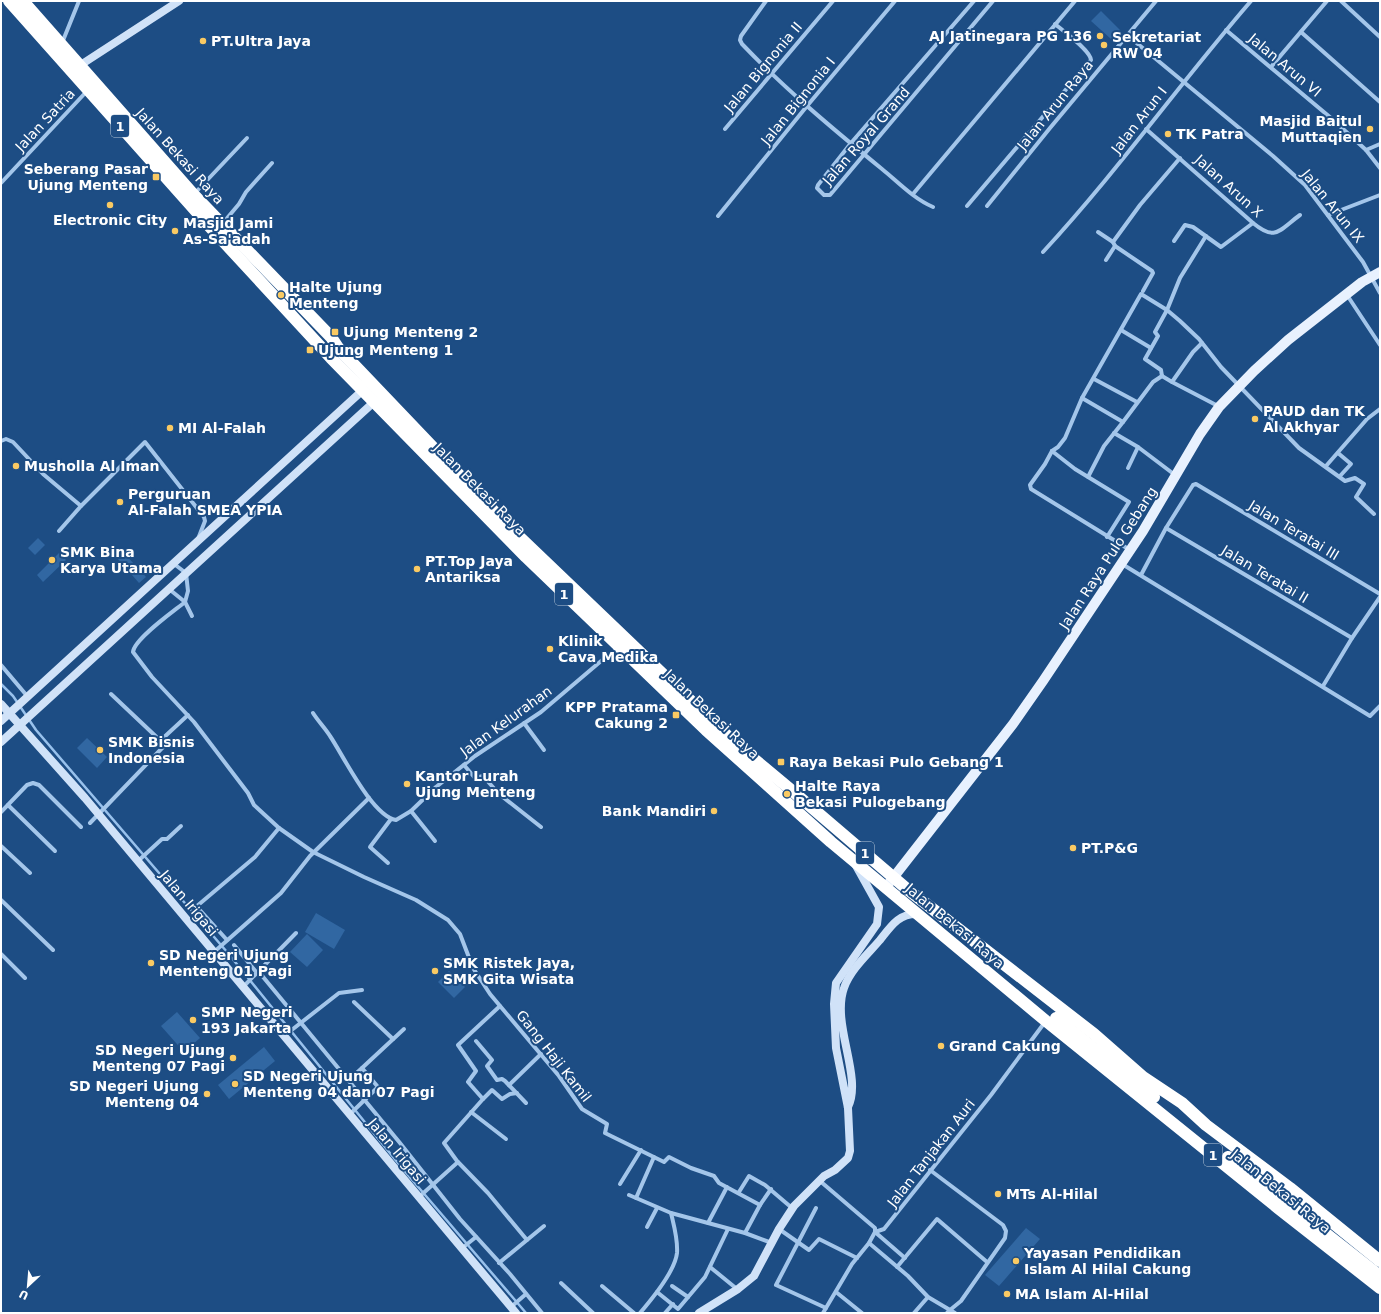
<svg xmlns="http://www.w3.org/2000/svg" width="1381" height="1314" font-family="'DejaVu Sans',sans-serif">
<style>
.green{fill:#3167a2}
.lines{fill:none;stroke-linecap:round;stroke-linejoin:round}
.stream{stroke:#98c1ec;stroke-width:2.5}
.street{stroke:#a4c6ea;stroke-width:4}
.secondary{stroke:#d0e2f8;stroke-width:8}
.primary{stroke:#e8f1fe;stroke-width:10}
.highway{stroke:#fff;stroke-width:12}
.poi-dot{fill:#faca63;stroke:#1d4d84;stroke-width:1.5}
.labels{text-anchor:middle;stroke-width:4;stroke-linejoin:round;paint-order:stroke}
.shield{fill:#1d4d84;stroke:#bbcada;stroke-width:1}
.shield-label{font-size:13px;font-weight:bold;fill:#fff}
.poi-label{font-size:14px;font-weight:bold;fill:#fff;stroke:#1d4d84;text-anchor:start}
.street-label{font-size:14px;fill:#fff;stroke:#1d4d84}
</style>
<rect width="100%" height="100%" fill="#1d4d84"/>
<g class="green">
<path d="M 1101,11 L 1120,30 L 1111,39 L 1091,21 Z"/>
<path d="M 38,538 L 45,545 L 35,555 L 28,548 Z"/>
<path d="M 59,553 L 66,560 L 43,582 L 37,575 Z"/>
<path d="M 124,553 L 146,577 L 139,583 L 117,558 Z"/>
<path d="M 87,738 L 107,757 L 97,768 L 77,748 Z"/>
<path d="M 316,913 L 345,930 L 334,949 L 305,932 Z"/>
<path d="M 307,934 L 323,950 L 307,967 L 290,952 Z"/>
<path d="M 449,971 L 465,987 L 454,998 L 438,982 Z"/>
<path d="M 177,1012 L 200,1038 L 184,1052 L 161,1026 Z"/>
<path d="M 264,1047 L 275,1061 L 229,1099 L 218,1085 Z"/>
<path d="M 1026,1228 L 1040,1239 L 999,1286 L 985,1275 Z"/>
</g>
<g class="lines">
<path class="stream" d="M 1,684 L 13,696 L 36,730 L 227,952 L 402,1168 L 526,1313"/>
<g class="street">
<path d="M 766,1 L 741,36 L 740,40 L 742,44 C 785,89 833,129 882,169 C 898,182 914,199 933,207"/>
<path d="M 974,1 L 851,143 L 818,185 L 817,188 L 824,195 L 830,195 L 993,1"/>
<path d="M 1341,1 L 1380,37"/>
<path d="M 1226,30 L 1331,118 L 1366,150 L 1380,168"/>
<path d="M 1301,32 L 1380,102"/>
<path d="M 1127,35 L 1273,156 L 1305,185 L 1363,262 L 1380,293"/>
<path d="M 62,43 L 79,1"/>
<path d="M 1271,67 L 1327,1"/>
<path d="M 725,129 L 833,1"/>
<path d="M 1146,129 L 1253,223 C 1276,242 1279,230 1300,215"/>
<path d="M 1366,150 L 1380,144"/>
<path d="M 1,183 L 87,91"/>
<path d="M 195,193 L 247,138"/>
<path d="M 913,194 L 1075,1"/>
<path d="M 967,206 L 1091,60 C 1090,50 1063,31 1055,24"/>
<path d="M 987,206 L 1050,128 L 1156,1"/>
<path d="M 1328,215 L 1380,195"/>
<path d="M 718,216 L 807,106 L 895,1"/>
<path d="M 223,223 L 239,204 L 246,192 L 272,163"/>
<path d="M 1098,232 L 1113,242"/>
<path d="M 1174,241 L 1185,225 L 1193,227 L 1221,247 L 1253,223"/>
<path d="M 1115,246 L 1152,271 L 1153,273 L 1143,291"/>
<path d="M 1043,252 C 1117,172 1180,83 1251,1"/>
<path d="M 1106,260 L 1115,246 L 1113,242 L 1140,205 L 1180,158"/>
<path d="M 1347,295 L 1380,345"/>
<path d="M 1121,330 L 1151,348"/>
<path d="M 1162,376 L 1161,370 L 1145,359 L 1158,336 L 1155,332 L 1167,310 L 1180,278 L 1206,236"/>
<path d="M 1162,376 L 1172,382 L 1193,352 L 1202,343"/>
<path d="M 1094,379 L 1137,402"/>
<path d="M 1172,382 L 1218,406"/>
<path d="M 1082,398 L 1123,422 L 1104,446 L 1088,477"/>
<path d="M 1123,422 L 1153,382 L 1162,376"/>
<path d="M 1114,433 L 1138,447 L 1175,475"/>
<path d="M 1,441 L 6,439 L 13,442 L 43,474 L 81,506"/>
<path d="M 1052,451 L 1058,447 L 1065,438 L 1082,398 L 1141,294 L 1167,310 L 1180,321 L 1199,339 L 1221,367 L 1299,448 L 1345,481 L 1355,478 L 1364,484 L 1356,497 L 1374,514"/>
<path d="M 1052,451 L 1045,464 L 1030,485 L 1031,489 L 1130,550"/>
<path d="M 1052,451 L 1075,469 L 1129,502 L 1107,537"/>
<path d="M 1338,453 L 1351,464 L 1340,476"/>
<path d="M 1326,466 L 1367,419 L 1380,409"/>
<path d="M 1128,468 L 1138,447"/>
<path d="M 1166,528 L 1352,638"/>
<path d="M 59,531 L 81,506 L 145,442 L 204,517 L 205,521 L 198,539"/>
<path d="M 174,564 L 186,573 L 188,591 L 185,602 L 192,616"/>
<path d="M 1122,564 L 1370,716 L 1380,706"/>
<path d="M 1141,575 L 1166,528 L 1193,485 L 1196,484 L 1380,594"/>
<path d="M 169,589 L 185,602 C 174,611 134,639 133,652 L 152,677 L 194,722 L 248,793 L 254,805 L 279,828 L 313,852 L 364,877 L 416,900 L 448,920 L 460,934 L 473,968 L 490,994 L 559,1076 L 582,1109 L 607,1124 L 605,1133 L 664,1162 L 669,1157 L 691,1168 L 714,1176 L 719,1183 L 760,1205 L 771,1189"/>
<path d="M 1,665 L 28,697"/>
<path d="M 1323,686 L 1352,638 L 1380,597"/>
<path d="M 313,713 C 318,721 325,728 330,736 C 343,755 372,816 396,820 L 411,811 L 436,787 L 475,756 L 541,712 L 607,656 L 620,648"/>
<path d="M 524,723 L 544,750"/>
<path d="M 161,740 L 188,715"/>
<path d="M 464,765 L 475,778 L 483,776 L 499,794 L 541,827"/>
<path d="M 8,805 L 55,851"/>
<path d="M 411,811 L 435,841"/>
<path d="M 1,812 L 27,785 L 33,783 L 39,785 L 81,827"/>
<path d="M 90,823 L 165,745 L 111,694"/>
<path d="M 1,846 L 30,873"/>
<path d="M 138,861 L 162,839 L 167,839 L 181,826"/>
<path d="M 388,863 L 370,847 L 391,819"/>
<path d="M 1,900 L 53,950"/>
<path d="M 227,940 L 198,908 L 197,906 L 255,857 L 279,828"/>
<path d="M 234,945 L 257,973"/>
<path d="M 214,952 L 281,893 L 310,856 L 369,798"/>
<path d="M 1,954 L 25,978"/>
<path d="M 259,972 L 400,1143 L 460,1219 L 510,1274 L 542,1313"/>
<path d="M 243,987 L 296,933"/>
<path d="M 354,1002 L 393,1039"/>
<path d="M 500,1006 L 458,1045 L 476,1071 L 468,1082 L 483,1099 L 444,1143 L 457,1161 L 488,1193 L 527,1240"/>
<path d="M 284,1036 L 339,993 L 362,990"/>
<path d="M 476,1041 L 492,1060 L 487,1066 L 497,1080 L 502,1079 L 505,1081 L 526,1103"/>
<path d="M 348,1081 L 404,1029"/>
<path d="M 509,1085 L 541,1054"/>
<path d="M 483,1099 L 492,1090 L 502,1099 L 510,1094 L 517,1093"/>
<path d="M 471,1112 L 506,1139"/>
<path d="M 349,1115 L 378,1087 L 362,1068"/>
<path d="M 930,1170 L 1003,1225 L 1006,1231 L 1005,1238 L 961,1301 L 950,1310 L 955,1313"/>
<path d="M 820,1181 L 875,1228 L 875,1232 L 905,1258"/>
<path d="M 620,1184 L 641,1150"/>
<path d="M 739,1192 L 749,1176 L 765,1185 L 792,1208"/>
<path d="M 629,1195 L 671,1213 L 745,1233 L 772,1243"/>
<path d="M 419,1197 L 458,1162"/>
<path d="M 636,1198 L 654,1157"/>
<path d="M 816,1208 L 776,1285 L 826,1308"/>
<path d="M 708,1223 L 727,1187"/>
<path d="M 647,1227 L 657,1208"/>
<path d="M 779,1229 L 809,1250 L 819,1239 L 857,1258"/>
<path d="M 875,1232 L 884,1229 L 991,1095 L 1045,1022"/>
<path d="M 745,1233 L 760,1205"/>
<path d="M 869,1243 L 908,1276 L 928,1297 L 950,1310 L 947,1313"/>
<path d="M 461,1249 L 476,1237"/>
<path d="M 499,1263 L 544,1226"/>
<path d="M 710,1267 L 737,1289"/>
<path d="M 897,1267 L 937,1219 L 987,1262"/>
<path d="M 561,1283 L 593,1313"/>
<path d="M 602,1286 L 634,1313"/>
<path d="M 672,1286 L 688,1297"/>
<path d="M 657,1292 L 678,1309 L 705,1277 L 728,1229"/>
<path d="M 836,1292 L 862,1313"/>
<path d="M 511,1307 L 526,1294"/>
<path d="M 640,1313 C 652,1299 675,1271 677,1253 C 678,1239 674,1226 671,1213"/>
<path d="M 665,1313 L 673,1304"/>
<path d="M 823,1313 L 852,1264 L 869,1243 L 875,1232"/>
<path d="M 914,1313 L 928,1297"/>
</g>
<g class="secondary">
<path d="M 79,66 L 179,1"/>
<path d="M 1,704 L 85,798 L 516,1313"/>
<path d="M 1,721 L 363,390"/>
<path d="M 1,742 L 374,402"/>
<path d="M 848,1107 C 863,1077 831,1024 844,988 C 850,970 868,954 880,940 C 891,926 899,913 918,914"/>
<path d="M 699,1313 L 738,1289 L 754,1276 L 779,1229 L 794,1206 L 824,1176 L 835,1170 L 848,1158 L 850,1151 L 848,1108 L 836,1048 L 834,1004 L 836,983 L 877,924 L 879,907 L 854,862"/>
</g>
<path class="primary" d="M 886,887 L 1013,724 L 1043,681 L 1143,531 L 1200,434 L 1219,407 L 1254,371 L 1288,340 L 1362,282 L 1380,272"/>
<g class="highway">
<path d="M 9,1 L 211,228 L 331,358 L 526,557 L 706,730 L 831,842 L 1046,1021 L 1278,1208 L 1380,1288"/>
<path d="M 23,1 L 193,194 L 331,337 L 339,349 L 507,525 L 737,745 L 790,789 L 907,889 L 1094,1034 L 1143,1077 L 1182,1103 L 1206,1125 L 1290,1188 L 1380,1261"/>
<path d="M 1056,1018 L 1154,1097"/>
<path d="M 1228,1157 L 1380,1276"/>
</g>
</g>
<g class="poi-dot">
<circle cx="1100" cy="36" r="4"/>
<circle cx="203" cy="41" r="4"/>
<circle cx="1104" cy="45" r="4"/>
<circle cx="1370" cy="129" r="4"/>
<circle cx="1168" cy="134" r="4"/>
<rect x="152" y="173" width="8" height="8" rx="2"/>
<circle cx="110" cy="205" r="4"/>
<circle cx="175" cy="231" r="4"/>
<circle cx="281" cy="295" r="4"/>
<rect x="331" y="328" width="8" height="8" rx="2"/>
<rect x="306" y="346" width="8" height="8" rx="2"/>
<circle cx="1255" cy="419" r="4"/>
<circle cx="170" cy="428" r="4"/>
<circle cx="16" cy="466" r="4"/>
<circle cx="120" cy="502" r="4"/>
<circle cx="52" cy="560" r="4"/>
<circle cx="417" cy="569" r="4"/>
<circle cx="550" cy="649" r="4"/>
<rect x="672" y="711" width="8" height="8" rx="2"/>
<circle cx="100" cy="750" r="4"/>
<rect x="777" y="758" width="8" height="8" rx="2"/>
<circle cx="407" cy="784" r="4"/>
<circle cx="787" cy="794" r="4"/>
<circle cx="714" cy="811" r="4"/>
<circle cx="1073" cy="848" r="4"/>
<circle cx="151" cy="963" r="4"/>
<circle cx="435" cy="971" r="4"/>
<circle cx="193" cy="1020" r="4"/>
<circle cx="941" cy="1046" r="4"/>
<circle cx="233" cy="1058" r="4"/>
<circle cx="235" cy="1084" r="4"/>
<circle cx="207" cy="1094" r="4"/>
<circle cx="998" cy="1194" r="4"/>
<circle cx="1016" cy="1261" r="4"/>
<circle cx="1007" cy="1294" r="4"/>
</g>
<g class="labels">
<g class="shield">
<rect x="111" y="115" width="18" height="22" rx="3"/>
<rect x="555" y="583" width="18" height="22" rx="3"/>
<rect x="856" y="842" width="18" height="22" rx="3"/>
<rect x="1204" y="1144" width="18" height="22" rx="3"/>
</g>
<g class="shield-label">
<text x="120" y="131">1</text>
<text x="564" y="599">1</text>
<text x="865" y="858">1</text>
<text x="1213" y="1160">1</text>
</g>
<g class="poi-label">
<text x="1092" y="41" text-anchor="end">AJ Jatinegara PG 136</text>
<text x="1112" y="42">Sekretariat<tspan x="1112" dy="16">RW 04</tspan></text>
<text x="211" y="46">PT.Ultra Jaya</text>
<text x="1362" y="126" text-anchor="end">Masjid Baitul<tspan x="1362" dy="16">Muttaqien</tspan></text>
<text x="1176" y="139">TK Patra</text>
<text x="148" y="174" text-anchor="end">Seberang Pasar<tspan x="148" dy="16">Ujung Menteng</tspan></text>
<text x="110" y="225" text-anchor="middle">Electronic City</text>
<text x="183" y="228">Masjid Jami<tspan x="183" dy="16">As-Sa'adah</tspan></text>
<text x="289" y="292">Halte Ujung<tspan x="289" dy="16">Menteng</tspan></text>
<text x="343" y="337">Ujung Menteng 2</text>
<text x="318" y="355">Ujung Menteng 1</text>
<text x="1263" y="416">PAUD dan TK<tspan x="1263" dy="16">Al Akhyar</tspan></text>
<text x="178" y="433">MI Al-Falah</text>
<text x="24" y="471">Musholla Al Iman</text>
<text x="128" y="499">Perguruan<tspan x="128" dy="16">Al-Falah SMEA YPIA</tspan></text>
<text x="60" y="557">SMK Bina<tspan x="60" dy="16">Karya Utama</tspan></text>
<text x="425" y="566">PT.Top Jaya<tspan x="425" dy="16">Antariksa</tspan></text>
<text x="558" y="646">Klinik<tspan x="558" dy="16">Cava Medika</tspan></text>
<text x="668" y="712" text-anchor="end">KPP Pratama<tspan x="668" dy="16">Cakung 2</tspan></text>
<text x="108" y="747">SMK Bisnis<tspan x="108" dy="16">Indonesia</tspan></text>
<text x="789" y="767">Raya Bekasi Pulo Gebang 1</text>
<text x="415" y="781">Kantor Lurah<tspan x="415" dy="16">Ujung Menteng</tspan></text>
<text x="795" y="791">Halte Raya<tspan x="795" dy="16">Bekasi Pulogebang</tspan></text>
<text x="706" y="816" text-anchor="end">Bank Mandiri</text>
<text x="1081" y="853">PT.P&amp;G</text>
<text x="159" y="960">SD Negeri Ujung<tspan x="159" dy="16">Menteng 01 Pagi</tspan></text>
<text x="443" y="968">SMK Ristek Jaya,<tspan x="443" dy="16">SMK Gita Wisata</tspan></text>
<text x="201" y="1017">SMP Negeri<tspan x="201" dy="16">193 Jakarta</tspan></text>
<text x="949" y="1051">Grand Cakung</text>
<text x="225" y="1055" text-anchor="end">SD Negeri Ujung<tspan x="225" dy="16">Menteng 07 Pagi</tspan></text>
<text x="243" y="1081">SD Negeri Ujung<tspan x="243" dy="16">Menteng 04 dan 07 Pagi</tspan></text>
<text x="199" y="1091" text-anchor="end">SD Negeri Ujung<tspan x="199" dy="16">Menteng 04</tspan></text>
<text x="1006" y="1199">MTs Al-Hilal</text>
<text x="1024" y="1258">Yayasan Pendidikan<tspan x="1024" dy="16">Islam Al Hilal Cakung</tspan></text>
<text x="1015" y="1299">MA Islam Al-Hilal</text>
</g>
<g class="street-label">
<text transform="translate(1285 65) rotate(40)" y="5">Jalan Arun VI</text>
<text transform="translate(763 67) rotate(-50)" y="5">Jalan Bignonia II</text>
<text transform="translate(798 101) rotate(-51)" y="5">Jalan Bignonia I</text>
<text transform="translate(1055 105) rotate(-51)" y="5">Jalan Arun Raya</text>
<text transform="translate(45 120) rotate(-47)" y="5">Jalan Satria</text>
<text transform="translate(1139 120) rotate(-52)" y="5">Jalan Arun I</text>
<text transform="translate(866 136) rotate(-49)" y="5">Jalan Royal Grand</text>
<text transform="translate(180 156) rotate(48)" y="5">Jalan Bekasi Raya</text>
<text transform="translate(1229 186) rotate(42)" y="5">Jalan Arun X</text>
<text transform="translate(1333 206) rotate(51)" y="5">Jalan Arun IX</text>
<text transform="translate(480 489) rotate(45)" y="5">Jalan Bekasi Raya</text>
<text transform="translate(1294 530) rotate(31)" y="5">Jalan Teratai III</text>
<text transform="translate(1108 558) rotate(-57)" y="5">Jalan Raya Pulo Gebang</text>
<text transform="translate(1265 574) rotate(31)" y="5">Jalan Teratai II</text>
<text transform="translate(712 714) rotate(43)" y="5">Jalan Bekasi Raya</text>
<text transform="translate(506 721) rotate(-36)" y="5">Jalan Kelurahan</text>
<text transform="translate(189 903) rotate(50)" y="5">Jalan Irigasi</text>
<text transform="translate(955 926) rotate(40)" y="5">Jalan Bekasi Raya</text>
<text transform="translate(554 1056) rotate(52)" y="5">Gang Haji Kamil</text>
<text transform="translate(397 1151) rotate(50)" y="5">Jalan Irigasi</text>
<text transform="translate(931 1153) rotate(-52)" y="5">Jalan Tanjakan Auri</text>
<text transform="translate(1281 1191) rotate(39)" y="5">Jalan Bekasi Raya</text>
</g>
</g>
<rect width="1381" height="1314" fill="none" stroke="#ffffff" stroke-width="4"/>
<g transform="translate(28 1286) rotate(206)" stroke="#1d4d84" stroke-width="3" paint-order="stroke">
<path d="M0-3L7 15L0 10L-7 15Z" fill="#ffffff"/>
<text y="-6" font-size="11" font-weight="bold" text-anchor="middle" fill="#ffffff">U</text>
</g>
</svg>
